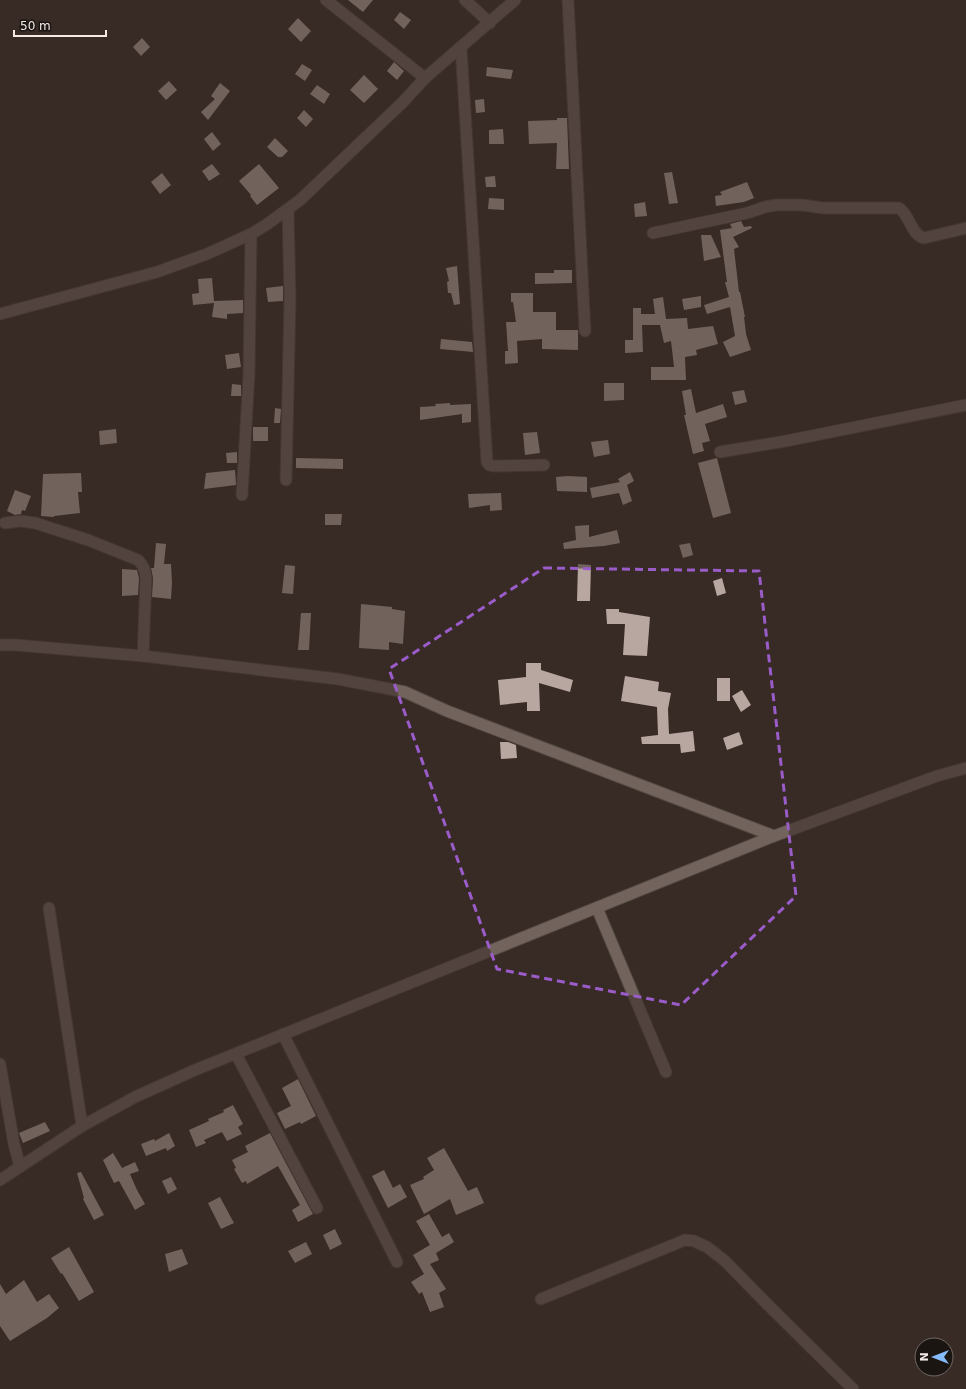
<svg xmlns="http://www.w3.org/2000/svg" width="966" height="1389" font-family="'DejaVu Sans',sans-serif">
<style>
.building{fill:#b8a7a0}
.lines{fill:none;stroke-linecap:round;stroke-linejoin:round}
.minor-casing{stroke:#524742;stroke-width:13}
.minor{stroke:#72635d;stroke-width:11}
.marked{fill:none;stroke:#995cc9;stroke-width:3;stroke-dasharray:8 5;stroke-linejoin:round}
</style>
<rect width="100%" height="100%" fill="#382a25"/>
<g class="building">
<path d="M 348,0 L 373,0 L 363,12 Z"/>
<path d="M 400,12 L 411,20 L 404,29 L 394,20 Z"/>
<path d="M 298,18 L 311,31 L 301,42 L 288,29 Z"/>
<path d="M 142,38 L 150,47 L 141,56 L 133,47 Z"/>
<path d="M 394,62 L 404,71 L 397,80 L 387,71 Z"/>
<path d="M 302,64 L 312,70 L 305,81 L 295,74 Z"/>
<path d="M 487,67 L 513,70 L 511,79 L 486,76 Z"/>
<path d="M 364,75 L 378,89 L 364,103 L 350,90 Z"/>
<path d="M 169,81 L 177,90 L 166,100 L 158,91 Z"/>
<path d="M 220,83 L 230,91 L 208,120 L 201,112 L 215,99 L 211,96 Z"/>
<path d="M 317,85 L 330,94 L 324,104 L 310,94 Z"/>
<path d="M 484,99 L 485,112 L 476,113 L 475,100 Z"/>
<path d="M 304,110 L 313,119 L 306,127 L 297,118 Z"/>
<path d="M 557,118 L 567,118 L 569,169 L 556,169 L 557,143 L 529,144 L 528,121 L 557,120 Z"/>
<path d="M 503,129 L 504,144 L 489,144 L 489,130 Z"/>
<path d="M 212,132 L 221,144 L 213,151 L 204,139 Z"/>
<path d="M 275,138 L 288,151 L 282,157 L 278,157 L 267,147 Z"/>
<path d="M 212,164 L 220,174 L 209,181 L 202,171 Z"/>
<path d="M 259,164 L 279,188 L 257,205 L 250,196 L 251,195 L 239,181 Z"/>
<path d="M 672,172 L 678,203 L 669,204 L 664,173 Z"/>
<path d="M 162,173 L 171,185 L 160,194 L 151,182 Z"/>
<path d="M 495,176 L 496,187 L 486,187 L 485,177 Z"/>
<path d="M 747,182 L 754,198 L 744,202 L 716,206 L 715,196 L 722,195 L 720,192 Z"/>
<path d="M 489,198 L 504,199 L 504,210 L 488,209 Z"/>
<path d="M 645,202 L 647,216 L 635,217 L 634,204 Z"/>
<path d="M 741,221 L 744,227 L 751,226 L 752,228 L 733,237 L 739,247 L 734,249 L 739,292 L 740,292 L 745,317 L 744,317 L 746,334 L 751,350 L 730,357 L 723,342 L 735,336 L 730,307 L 707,314 L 704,305 L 729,297 L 725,282 L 727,282 L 720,230 L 732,228 L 730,224 Z"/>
<path d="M 701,235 L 711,235 L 721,257 L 704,261 Z"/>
<path d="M 457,266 L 460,304 L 454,305 L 451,293 L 448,293 L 447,282 L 449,281 L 446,268 Z"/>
<path d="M 554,270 L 572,270 L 572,283 L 535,284 L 535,273 L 554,273 Z"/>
<path d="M 212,278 L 214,301 L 243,300 L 243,313 L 227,314 L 227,319 L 212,317 L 214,303 L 193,305 L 192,294 L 199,293 L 198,279 Z"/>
<path d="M 283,286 L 283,301 L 268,302 L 266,288 Z"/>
<path d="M 511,293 L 533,293 L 533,312 L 556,312 L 556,330 L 578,330 L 578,350 L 542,349 L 542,339 L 517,341 L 518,363 L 505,364 L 505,351 L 508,351 L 506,322 L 516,322 L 513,302 L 511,302 Z"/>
<path d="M 701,296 L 701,307 L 684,310 L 682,299 Z"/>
<path d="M 663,297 L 666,319 L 687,318 L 688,329 L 713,326 L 718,344 L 696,350 L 697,355 L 685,357 L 686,380 L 651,380 L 651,367 L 674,367 L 671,341 L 664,343 L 660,325 L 642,325 L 643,352 L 625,353 L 625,340 L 633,340 L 633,308 L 641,308 L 641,314 L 655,314 L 653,299 Z"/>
<path d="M 441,339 L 472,342 L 473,352 L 440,349 Z"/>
<path d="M 239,353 L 241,367 L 227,369 L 225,355 Z"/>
<path d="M 604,383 L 624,383 L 624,400 L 604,401 Z"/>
<path d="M 232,384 L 241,385 L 241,396 L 231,396 Z"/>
<path d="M 691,389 L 696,413 L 723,404 L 727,417 L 705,424 L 710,441 L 702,443 L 704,451 L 693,454 L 684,415 L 686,415 L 682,391 Z"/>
<path d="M 744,390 L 747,402 L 735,405 L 732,392 Z"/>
<path d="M 450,403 L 450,405 L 471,404 L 471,422 L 462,423 L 462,414 L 420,420 L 420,407 L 436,406 L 435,404 Z"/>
<path d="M 275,408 L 281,409 L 280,423 L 274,423 Z"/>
<rect x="253" y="427" width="15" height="14"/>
<path d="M 116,429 L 117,443 L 100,445 L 99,431 Z"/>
<path d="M 537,432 L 540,453 L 525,455 L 523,433 Z"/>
<path d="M 608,440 L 610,454 L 594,457 L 591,442 Z"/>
<path d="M 237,452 L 237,463 L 227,463 L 226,453 Z"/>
<path d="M 296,458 L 343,459 L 343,469 L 296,468 Z"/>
<path d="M 717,458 L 731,513 L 713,518 L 698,463 Z"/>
<path d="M 235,470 L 236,485 L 204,489 L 206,473 Z"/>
<path d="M 630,472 L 634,481 L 627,485 L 632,501 L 623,505 L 619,493 L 592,498 L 590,488 L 620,482 L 618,479 Z"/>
<path d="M 81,473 L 82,492 L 78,492 L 80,513 L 54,516 L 54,517 L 41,516 L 43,474 Z"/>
<path d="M 568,476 L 587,477 L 587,492 L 557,491 L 556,477 Z"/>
<path d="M 15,490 L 31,496 L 25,511 L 22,510 L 21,514 L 15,515 L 7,511 Z"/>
<path d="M 501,493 L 502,510 L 490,511 L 490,505 L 469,508 L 468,494 Z"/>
<path d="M 325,514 L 342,514 L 341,525 L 325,525 Z"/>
<path d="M 589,525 L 589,537 L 617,530 L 620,543 L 604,546 L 564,549 L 563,543 L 576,540 L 575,526 Z"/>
<path d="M 156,543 L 166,544 L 164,564 L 171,564 L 172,583 L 171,599 L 152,597 L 153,578 L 151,568 L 154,568 Z"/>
<path d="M 690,543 L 693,555 L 683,558 L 679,545 Z"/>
<path d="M 578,564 L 591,565 L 590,601 L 577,601 Z"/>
<path d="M 285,565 L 295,566 L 293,594 L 282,593 Z"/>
<path d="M 122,569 L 137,570 L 139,578 L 138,595 L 122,596 Z"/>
<path d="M 722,578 L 726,593 L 717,596 L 713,581 Z"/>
<path d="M 361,604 L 392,607 L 392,609 L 405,611 L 403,644 L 389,642 L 389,650 L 359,648 Z"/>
<path d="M 606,609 L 619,609 L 619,612 L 650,617 L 647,656 L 623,655 L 625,624 L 607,624 Z"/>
<path d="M 301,613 L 311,613 L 309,650 L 298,650 Z"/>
<path d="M 526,663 L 541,663 L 541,670 L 573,680 L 570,692 L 539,683 L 540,711 L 527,711 L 527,702 L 500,705 L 498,680 L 526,677 Z"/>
<path d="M 625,676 L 659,682 L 658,691 L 671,693 L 668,709 L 669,734 L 693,731 L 695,751 L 681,753 L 680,744 L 642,744 L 641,737 L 658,735 L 657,707 L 621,701 Z"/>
<rect x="717" y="678" width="13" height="23"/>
<path d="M 742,690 L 751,705 L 741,712 L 732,696 Z"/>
<path d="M 739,732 L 743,744 L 727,750 L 723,738 Z"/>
<path d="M 500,742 L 508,742 L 516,745 L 517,758 L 501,759 Z"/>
<path d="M 298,1079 L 316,1116 L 301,1124 L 300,1122 L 285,1129 L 277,1113 L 291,1106 L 282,1088 Z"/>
<path d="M 233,1105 L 243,1124 L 238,1127 L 242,1134 L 227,1141 L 222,1132 L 204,1140 L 206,1143 L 196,1147 L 189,1130 L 209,1121 L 208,1119 L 224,1112 L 223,1110 Z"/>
<path d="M 45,1122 L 50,1131 L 23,1143 L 19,1133 Z"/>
<path d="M 169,1133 L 175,1146 L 167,1151 L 166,1148 L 146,1156 L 141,1144 L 154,1139 L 155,1141 Z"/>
<path d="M 270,1133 L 313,1214 L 298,1222 L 292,1210 L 300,1205 L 278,1166 L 247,1184 L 246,1181 L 242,1183 L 234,1169 L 236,1168 L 232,1160 L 248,1152 L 245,1146 Z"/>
<path d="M 444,1148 L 468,1191 L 477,1187 L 484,1203 L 456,1215 L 450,1199 L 424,1214 L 410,1185 L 424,1179 L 423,1177 L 434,1170 L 427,1158 Z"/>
<path d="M 113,1153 L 122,1168 L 135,1162 L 139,1171 L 130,1174 L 137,1190 L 145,1204 L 135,1210 L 119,1181 L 114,1183 L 103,1160 Z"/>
<path d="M 384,1170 L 393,1188 L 400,1184 L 407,1197 L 388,1208 L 372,1176 Z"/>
<path d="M 81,1172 L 104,1215 L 94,1220 L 83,1199 L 84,1198 L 77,1173 Z"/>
<path d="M 171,1177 L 177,1189 L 168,1194 L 162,1181 Z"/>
<path d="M 220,1197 L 234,1223 L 221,1229 L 208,1203 Z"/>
<path d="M 429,1214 L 442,1237 L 449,1233 L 454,1242 L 436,1253 L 439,1260 L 430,1264 L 446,1289 L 439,1293 L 444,1307 L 430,1312 L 422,1292 L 419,1294 L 411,1282 L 424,1274 L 413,1255 L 430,1245 L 416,1221 Z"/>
<path d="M 335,1229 L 342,1244 L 330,1250 L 323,1235 Z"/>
<path d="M 306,1242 L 312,1254 L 295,1263 L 288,1251 Z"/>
<path d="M 69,1247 L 94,1292 L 79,1301 L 62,1273 L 61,1274 L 51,1258 Z"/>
<path d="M 182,1249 L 188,1264 L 169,1272 L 165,1254 Z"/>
<path d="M 24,1280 L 37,1302 L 49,1294 L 59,1308 L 47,1318 L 10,1341 L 0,1326 L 0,1284 L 6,1294 Z"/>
</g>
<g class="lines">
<g class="minor-casing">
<g id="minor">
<path d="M 326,0 L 425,78"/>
<path d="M 465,0 L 490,23"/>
<path d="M 568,0 L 585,331"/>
<path d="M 461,48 L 487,462 L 489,465 L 494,466 L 544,465"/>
<path d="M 653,233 L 747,213 L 765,207 L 776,205 L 802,205 L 823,208 L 899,208 C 910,215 911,235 924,238 L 966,228"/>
<path d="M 0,314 L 157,272 L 207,254 L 251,234 L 266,225 L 300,200 L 403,102 L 425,78 L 515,0"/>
<path d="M 720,452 L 786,441 L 966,405"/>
<path d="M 286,480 L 290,299 L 288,209"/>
<path d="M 242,495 L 249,374 L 251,234"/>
<path d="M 5,523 L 21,521 L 35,523 L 88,540 L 138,560 C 144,566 145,570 146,578 L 143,656"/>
<path d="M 0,645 L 16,645 L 143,656 L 338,679 L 405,692 L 447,711 L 774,836"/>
<path d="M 49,908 L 82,1126"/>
<path d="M 597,908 L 666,1072"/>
<path d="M 283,1034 L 397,1262"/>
<path d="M 236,1054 L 317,1208"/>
<path d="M 0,1064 L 14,1144 L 20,1167"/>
<path d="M 0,1180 L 82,1126 L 135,1097 L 195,1070 L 774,836 L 937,776 L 966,768"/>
<path d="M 541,1299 L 685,1240 L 694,1241 L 707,1247 L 725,1261 L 767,1304 L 853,1389"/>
</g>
</g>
<use href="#minor" class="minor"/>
</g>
<path d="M0 0H966V1389H0ZM 544,568 L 759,571 L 796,896 L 681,1005 L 497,969 L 389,669 Z" fill="#382a25" fill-opacity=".55" fill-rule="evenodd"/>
<path class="marked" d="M 544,568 L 759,571 L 796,896 L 681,1005 L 497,969 L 389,669 Z"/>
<g transform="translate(934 1357) rotate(270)"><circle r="19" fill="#1b1512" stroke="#716a67"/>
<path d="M0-3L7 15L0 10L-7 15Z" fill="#86bbfb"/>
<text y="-6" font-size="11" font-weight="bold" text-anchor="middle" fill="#f3eae6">N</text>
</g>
<path d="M14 30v6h92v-6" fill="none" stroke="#f3eae6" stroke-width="2"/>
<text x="20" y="30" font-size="12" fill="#f3eae6" stroke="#1b1512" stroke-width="3" paint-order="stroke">50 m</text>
</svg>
